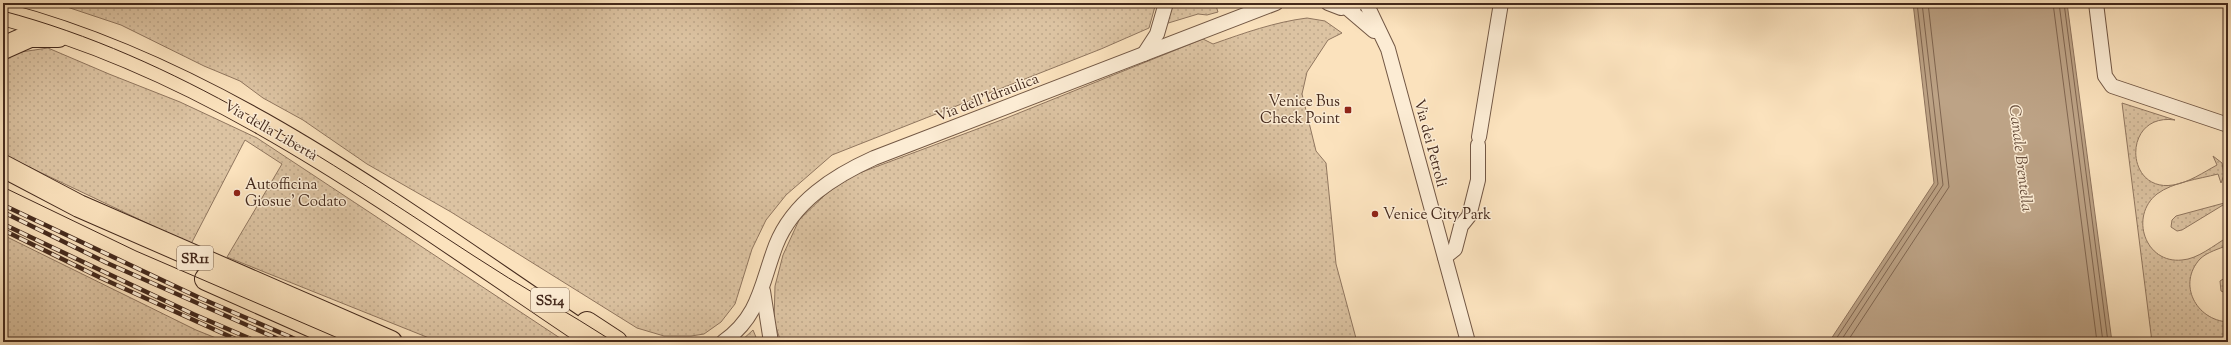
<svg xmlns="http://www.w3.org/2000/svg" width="2231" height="345" font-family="'Sorts Mill Goudy',serif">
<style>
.grass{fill:url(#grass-dots);stroke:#90765f}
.water{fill:#bda386;stroke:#8d725c}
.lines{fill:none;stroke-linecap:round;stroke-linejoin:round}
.shore{stroke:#806651;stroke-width:1}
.minor-casing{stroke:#725744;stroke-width:16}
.trunk-casing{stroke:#44291c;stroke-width:24}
.minor{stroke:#fcecd4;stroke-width:14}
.trunk{stroke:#fbe2bd;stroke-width:22}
.tram{stroke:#44291c;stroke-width:1}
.rail-casing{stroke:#44291c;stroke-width:4.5}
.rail{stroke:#fcecd4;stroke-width:3;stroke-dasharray:9;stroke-linecap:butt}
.poi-dot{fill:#8f2418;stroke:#fcecd4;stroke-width:1.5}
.labels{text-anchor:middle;stroke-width:3;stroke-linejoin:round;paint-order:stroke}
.shield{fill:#fcecd4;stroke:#7b6453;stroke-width:1}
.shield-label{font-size:14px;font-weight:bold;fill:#44291c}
.street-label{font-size:15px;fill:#44291c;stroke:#fcecd4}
.poi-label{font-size:15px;fill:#44291c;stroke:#fcecd4;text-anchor:start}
.water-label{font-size:16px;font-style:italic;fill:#684e3c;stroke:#fcecd4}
</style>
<defs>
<pattern id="grass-dots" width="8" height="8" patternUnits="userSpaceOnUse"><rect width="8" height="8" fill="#dcc3a2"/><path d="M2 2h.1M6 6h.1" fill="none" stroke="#bea88b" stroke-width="1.8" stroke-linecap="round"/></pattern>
</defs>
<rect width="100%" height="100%" fill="#fbe2bd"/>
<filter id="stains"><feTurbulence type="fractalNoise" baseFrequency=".005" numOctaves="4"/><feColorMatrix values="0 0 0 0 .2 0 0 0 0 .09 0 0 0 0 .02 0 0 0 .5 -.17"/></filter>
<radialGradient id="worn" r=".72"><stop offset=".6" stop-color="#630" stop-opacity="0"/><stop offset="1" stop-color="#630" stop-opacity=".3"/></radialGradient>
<g class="grass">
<path d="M 55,3 L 1156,3 L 1149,28 L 1101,49 L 832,155 L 786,195 L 766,220 L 752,249 L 735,304 L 721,322 L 704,334 L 691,336 L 664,336 L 637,328 L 451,212 L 367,164 L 303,120 L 263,98 L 240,81 L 204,66 L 121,25 Z"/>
<path d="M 1173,3 L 1215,3 L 1218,12 L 1207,15 L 1198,14 L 1165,24 Z"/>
<path d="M 1307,18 L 1325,21 L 1342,33 L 1328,40 L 1307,72 L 1302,94 L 1316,151 L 1326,163 L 1336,264 L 1357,342 L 781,342 L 774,322 L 775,286 L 783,255 L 799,220 L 827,193 L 854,175 L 1004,119 L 1203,39 L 1213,44 C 1244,33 1275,22 1307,18 Z"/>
<path d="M 48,48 L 109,74 L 180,102 L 257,138 L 566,342 L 439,342 L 227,257 L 282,164 L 245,140 L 191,244 L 8,157 L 3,151 L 3,63 L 14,53 Z"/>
<path d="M 2122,103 L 2175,120 C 2122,112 2124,193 2173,185 C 2188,183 2204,172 2217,165 L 2213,156 L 2222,163 L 2224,175 L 2221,183 L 2218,174 C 2199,179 2173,182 2157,194 C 2129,216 2145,264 2182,260 C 2198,259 2214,245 2228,237 L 2228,245 C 2219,249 2207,252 2200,259 C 2177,284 2196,320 2228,322 L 2228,342 L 2152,342 Z"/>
<path d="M 2228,202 L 2182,230 L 2177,231 L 2171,227 L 2172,220 L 2176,216 Z"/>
<path d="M 3,235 L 196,330 L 226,342 L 3,342 Z"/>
<path d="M 2228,276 L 2228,294 L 2221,291 L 2220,281 Z"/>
<path d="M 753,330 L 758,342 L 740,342 Z"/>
</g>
<path class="water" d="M 1913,3 L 2067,3 L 2112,342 L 1829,342 L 1934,183 Z"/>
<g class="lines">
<g class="shore">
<path d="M 2053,3 L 2097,342"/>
<path d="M 2059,3 L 2103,342"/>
<path d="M 2064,3 L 2108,342"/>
<path d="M 1834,342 L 1938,184 L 1917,3"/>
<path d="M 1840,342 L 1943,185 L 1922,3"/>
<path d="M 1847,342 L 1949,187 L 1928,3"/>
</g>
<g class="minor-casing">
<g id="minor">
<path d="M 1328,3 L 1341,8 L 1356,4"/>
<path d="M 1366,3 L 1388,49 L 1468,342"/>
<path d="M 2096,3 L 2105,76 L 2112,86 L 2228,125"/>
<path d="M 1347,8 L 1374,31"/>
<path d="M 1144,54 L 1157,34 L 1166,3"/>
<path d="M 1479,137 L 1501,3"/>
<path d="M 1445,257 L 1455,249 L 1461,226 L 1469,216 L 1478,180 L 1478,145"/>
<path d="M 763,291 L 771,342"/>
<path d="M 723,342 C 760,316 761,284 776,245 C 793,202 834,176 874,158 L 1276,3"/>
</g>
</g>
<g class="trunk-casing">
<g id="trunk">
<path d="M 3,14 C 224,72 410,218 597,342"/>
<path d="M 3,48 L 30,36 L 58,36"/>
<path d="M 3,166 L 79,206 L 391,342"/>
<path d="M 206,279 L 348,342"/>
<path d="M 587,323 L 616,342"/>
</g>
</g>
<use href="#minor" class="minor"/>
<use href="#trunk" class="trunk"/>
<g class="tram">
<path d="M 3,11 C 177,57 325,159 474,256 C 519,286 568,312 614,342"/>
<path d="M 3,187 L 136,251 L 347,342"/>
</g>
<g class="rail-casing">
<g id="rail">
<path d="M 3,205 L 200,298 L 302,342"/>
<path d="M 3,212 L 107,263 L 285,342"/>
<path d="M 3,224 L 193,314 L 258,342"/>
<path d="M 3,230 L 101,278 L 242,342"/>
</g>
</g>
<use href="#rail" class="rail"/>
</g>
<g class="poi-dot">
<rect x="1344" y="106" width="8" height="8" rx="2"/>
<circle cx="237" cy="193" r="4"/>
<circle cx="1375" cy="214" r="4"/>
</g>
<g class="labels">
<g class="shield">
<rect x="177" y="246" width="36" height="24" rx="3"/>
<rect x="531" y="288" width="38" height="24" rx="3"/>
</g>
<g class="shield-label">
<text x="195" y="263">SR11</text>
<text x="550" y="305">SS14</text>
</g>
<g class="street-label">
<text transform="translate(987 97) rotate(-21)" y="5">Via dell'Idraulica</text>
<text transform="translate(271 130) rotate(30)" y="5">Via della Libertà</text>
<text transform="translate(1431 143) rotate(75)" y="5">Via dei Petroli</text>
</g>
<g class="poi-label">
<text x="1340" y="106" text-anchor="end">Venice Bus<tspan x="1340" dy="17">Check Point</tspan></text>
<text x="245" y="189">Autofficina<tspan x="245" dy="17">Giosue' Codato</tspan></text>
<text x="1383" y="219">Venice City Park</text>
</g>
<g class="water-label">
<text transform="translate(2022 158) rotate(83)" y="6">Canale Brentella</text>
</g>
</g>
<rect width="2231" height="345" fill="none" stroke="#fbe2bd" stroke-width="16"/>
<rect x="4" y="4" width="2223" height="337" fill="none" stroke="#44291c" stroke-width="2"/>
<rect x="8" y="8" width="2215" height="329" fill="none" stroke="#44291c"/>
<rect width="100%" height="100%" filter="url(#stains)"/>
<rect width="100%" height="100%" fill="url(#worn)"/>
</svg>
